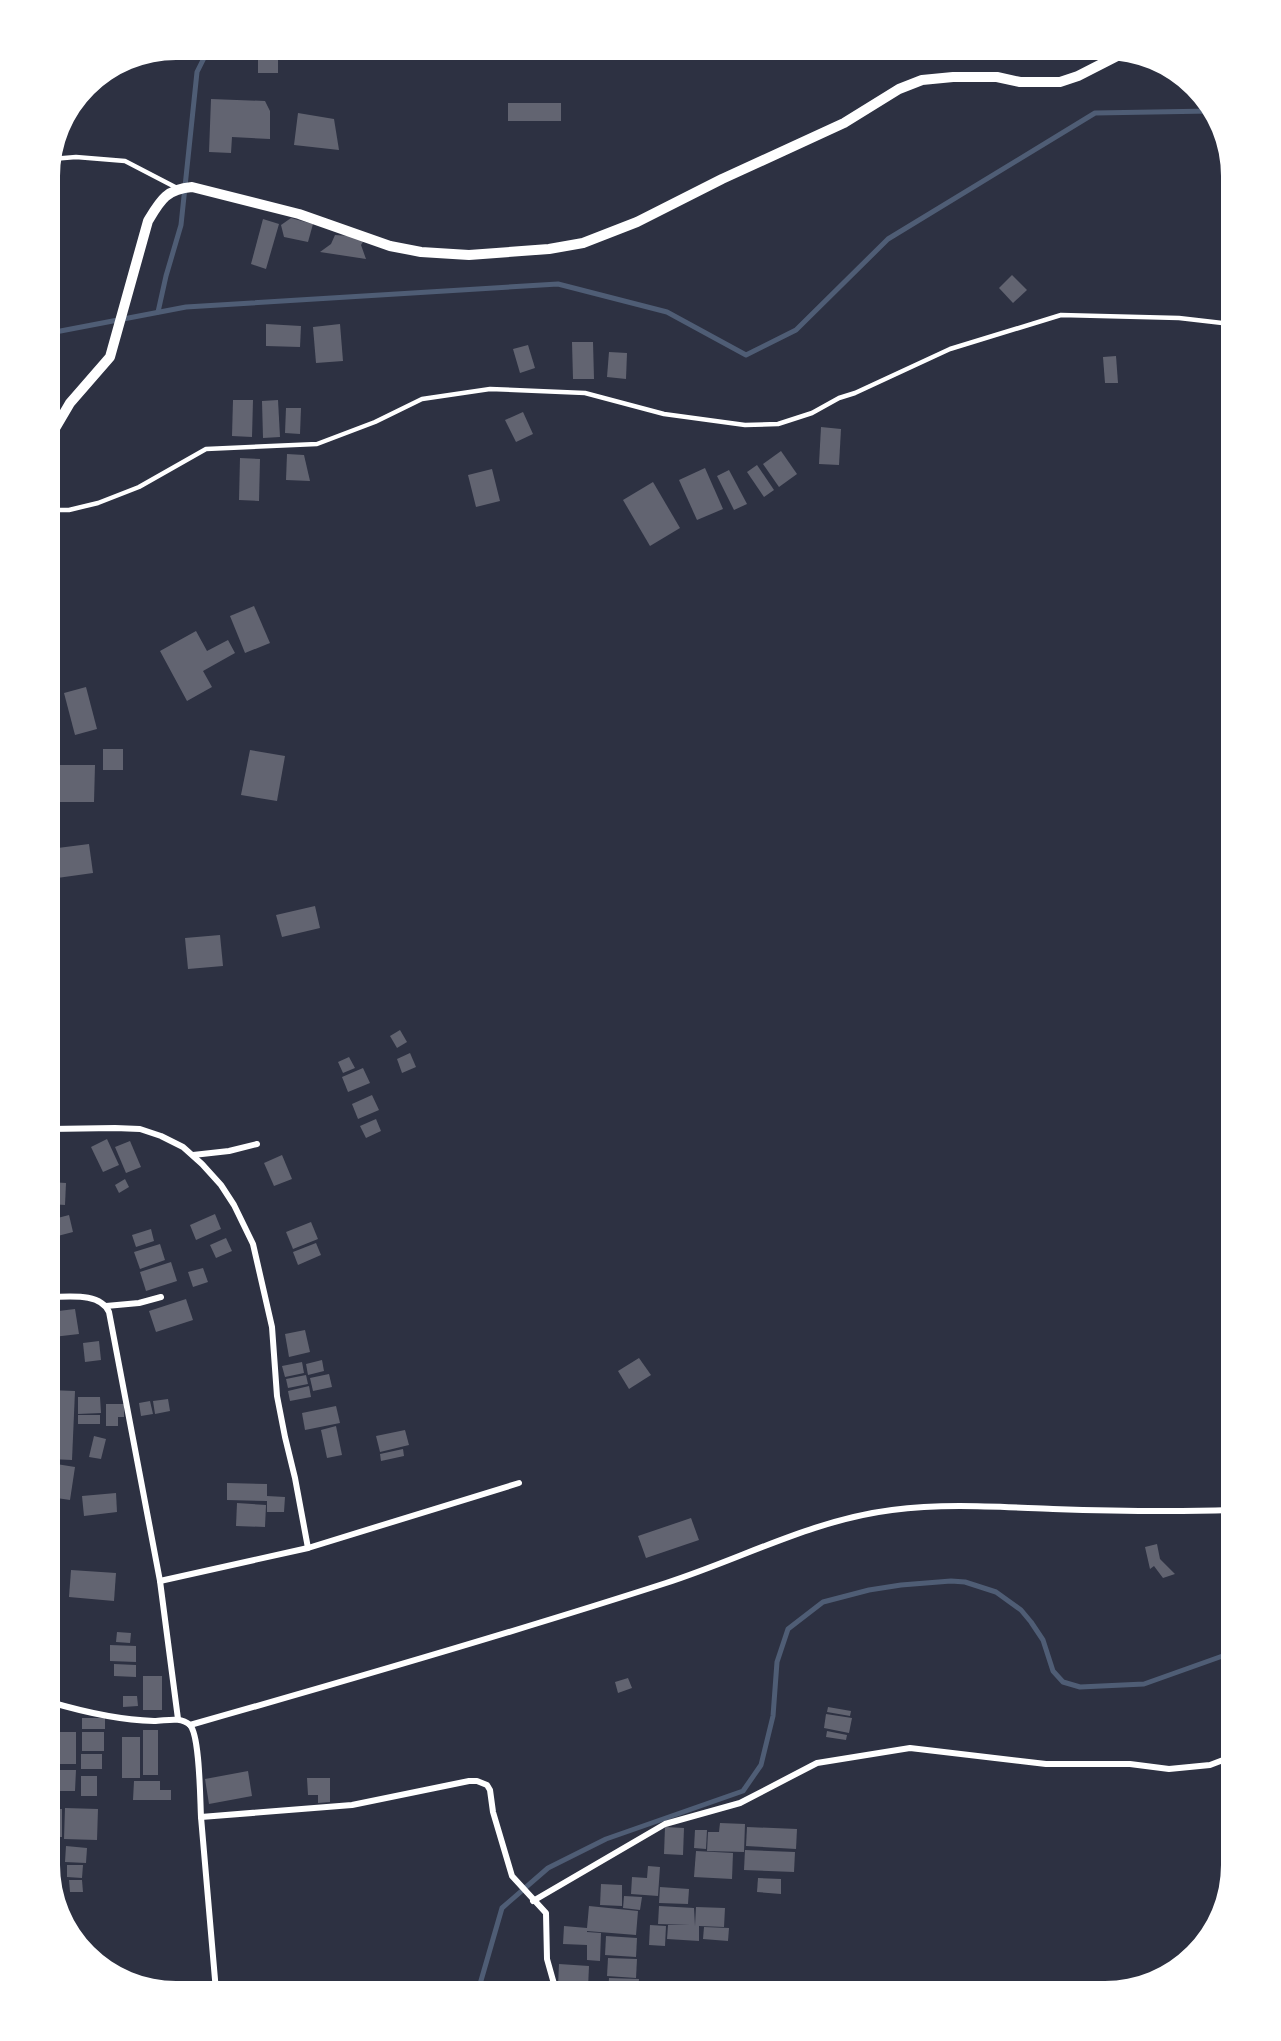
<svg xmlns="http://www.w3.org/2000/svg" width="1281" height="2041" font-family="Commissioner,sans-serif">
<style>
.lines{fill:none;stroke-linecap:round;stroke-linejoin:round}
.stream{stroke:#4f5d75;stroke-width:5}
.building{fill:#626471}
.service{stroke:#fff;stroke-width:4.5}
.minor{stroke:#fff;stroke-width:6}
.tertiary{stroke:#fff;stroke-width:10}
</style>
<rect width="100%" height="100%" fill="#2d3142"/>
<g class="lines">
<g class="stream">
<path d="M 158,312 L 166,276 L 181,225 L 197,72 L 208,50"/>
<path d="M 50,333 L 186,307 L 558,284 L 667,312 L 746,355 L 796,330 L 888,239 L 1095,113 L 1211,111"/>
<path d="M 478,1991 L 502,1908 L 548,1868 L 606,1839 L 743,1791 L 761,1765 L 773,1716 L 777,1662 L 788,1629 L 823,1602 L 869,1590 L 901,1585 L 951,1581 L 965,1582 L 996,1592 L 1021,1610 L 1031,1622 L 1043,1640 L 1053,1671 L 1063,1682 L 1080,1687 L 1144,1684 L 1231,1653"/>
</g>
</g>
<g class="building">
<rect x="258" y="50" width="20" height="23"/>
<path d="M 211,99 L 265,101 L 270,111 L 270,139 L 232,137 L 231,153 L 209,152 Z"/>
<rect x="508" y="103" width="53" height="18"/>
<path d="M 298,113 L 334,119 L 339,150 L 294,145 Z"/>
<path d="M 291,218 L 313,224 L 308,242 L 284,237 L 281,225 Z"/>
<path d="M 263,219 L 279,224 L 266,269 L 251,264 Z"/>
<path d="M 335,235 L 366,237 L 361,245 L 366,259 L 320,252 L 331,244 Z"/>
<path d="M 1012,275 L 1027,290 L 1013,303 L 999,288 Z"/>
<path d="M 266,324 L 301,326 L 300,347 L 266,346 Z"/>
<path d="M 340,324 L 343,361 L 316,363 L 313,327 Z"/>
<path d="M 572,342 L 593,342 L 594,379 L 573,379 Z"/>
<path d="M 528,345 L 535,368 L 520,373 L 513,349 Z"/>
<path d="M 609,352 L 627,353 L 626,379 L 607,377 Z"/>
<path d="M 1116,356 L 1118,383 L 1105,383 L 1103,357 Z"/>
<path d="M 233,400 L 253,400 L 252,437 L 232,436 Z"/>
<path d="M 278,400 L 280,437 L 263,438 L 262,401 Z"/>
<path d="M 286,408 L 301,408 L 300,434 L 285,433 Z"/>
<path d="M 523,412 L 533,434 L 516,442 L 505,420 Z"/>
<path d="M 821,427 L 841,429 L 839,465 L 819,464 Z"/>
<path d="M 781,451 L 797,474 L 779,487 L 763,464 Z"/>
<path d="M 287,454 L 304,455 L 310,481 L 286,480 Z"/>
<path d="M 240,458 L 260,459 L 259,501 L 239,500 Z"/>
<path d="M 757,465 L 774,490 L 764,497 L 747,472 Z"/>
<path d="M 705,468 L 723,509 L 697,520 L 679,480 Z"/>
<path d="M 492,469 L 500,501 L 476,507 L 468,475 Z"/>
<path d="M 729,470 L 747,504 L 734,510 L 717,476 Z"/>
<path d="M 653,482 L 680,528 L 650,546 L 623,500 Z"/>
<path d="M 254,606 L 270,643 L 245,653 L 230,616 Z"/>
<path d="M 196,631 L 207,651 L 228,640 L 235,653 L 203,671 L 212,687 L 187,701 L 160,651 Z"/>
<path d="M 86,687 L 97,729 L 75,735 L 64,693 Z"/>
<rect x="103" y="749" width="20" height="21"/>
<path d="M 250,750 L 285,756 L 277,801 L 241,795 Z"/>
<path d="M 50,765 L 95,765 L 94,802 L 50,802 Z"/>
<path d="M 89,844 L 93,873 L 50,879 L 50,849 Z"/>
<path d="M 315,906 L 320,928 L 282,937 L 276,915 Z"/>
<path d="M 220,935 L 223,966 L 188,969 L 185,938 Z"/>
<path d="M 400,1030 L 407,1042 L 397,1048 L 390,1036 Z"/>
<path d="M 410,1053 L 416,1067 L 402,1073 L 397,1059 Z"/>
<path d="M 349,1057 L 355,1068 L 343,1073 L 338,1062 Z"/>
<path d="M 363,1068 L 370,1083 L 348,1092 L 342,1077 Z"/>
<path d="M 60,1080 L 60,1110 L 50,1110 L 50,1081 Z"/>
<path d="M 372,1095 L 379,1110 L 358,1119 L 352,1104 Z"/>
<path d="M 376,1119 L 381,1131 L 366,1138 L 360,1126 Z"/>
<path d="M 50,1139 L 59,1139 L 58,1163 L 50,1163 Z"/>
<path d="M 107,1139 L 119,1165 L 103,1172 L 91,1147 Z"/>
<path d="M 130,1141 L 141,1167 L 126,1173 L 115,1147 Z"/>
<path d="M 282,1155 L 292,1179 L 274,1186 L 264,1163 Z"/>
<path d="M 125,1179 L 129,1187 L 119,1193 L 115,1185 Z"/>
<path d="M 50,1182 L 66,1183 L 65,1205 L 50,1204 Z"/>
<path d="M 215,1214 L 221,1229 L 196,1240 L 190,1225 Z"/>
<path d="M 69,1215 L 73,1232 L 50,1238 L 50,1220 Z"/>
<path d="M 311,1222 L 318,1239 L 293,1249 L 286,1232 Z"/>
<path d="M 151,1229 L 154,1241 L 136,1247 L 132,1235 Z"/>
<path d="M 226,1238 L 232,1251 L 216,1258 L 210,1245 Z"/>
<path d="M 316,1243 L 321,1255 L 298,1265 L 293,1252 Z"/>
<path d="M 160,1244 L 165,1260 L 140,1269 L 134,1252 Z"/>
<path d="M 171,1262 L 177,1281 L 146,1291 L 140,1272 Z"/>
<path d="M 203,1268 L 208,1282 L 193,1287 L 188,1272 Z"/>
<path d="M 186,1299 L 193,1320 L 156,1332 L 149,1311 Z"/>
<path d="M 75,1309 L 79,1334 L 53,1337 L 50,1312 Z"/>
<path d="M 305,1330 L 310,1352 L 289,1357 L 285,1334 Z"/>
<path d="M 99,1341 L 101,1360 L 85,1362 L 83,1343 Z"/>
<path d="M 639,1358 L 651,1375 L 629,1389 L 618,1371 Z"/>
<path d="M 322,1360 L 324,1371 L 308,1375 L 306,1364 Z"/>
<path d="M 302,1362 L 304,1373 L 285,1377 L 282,1366 Z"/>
<path d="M 329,1374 L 332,1387 L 313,1391 L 310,1378 Z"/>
<path d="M 306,1375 L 308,1384 L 288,1388 L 286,1379 Z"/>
<path d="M 309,1386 L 311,1397 L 290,1401 L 288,1391 Z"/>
<path d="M 50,1390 L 75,1391 L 72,1460 L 50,1459 Z"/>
<path d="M 78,1397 L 100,1397 L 101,1413 L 78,1414 Z"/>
<path d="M 168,1399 L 170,1411 L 155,1414 L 153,1401 Z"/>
<path d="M 150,1401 L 153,1414 L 141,1416 L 139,1403 Z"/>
<path d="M 106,1404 L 124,1404 L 124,1417 L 118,1417 L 118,1426 L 106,1426 Z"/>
<path d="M 336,1406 L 340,1423 L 305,1430 L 302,1413 Z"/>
<rect x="78" y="1415" width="22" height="9"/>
<path d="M 336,1426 L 342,1455 L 327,1458 L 321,1430 Z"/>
<path d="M 405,1430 L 409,1445 L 380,1452 L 376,1436 Z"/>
<path d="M 94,1436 L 106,1439 L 101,1459 L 89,1457 Z"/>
<path d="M 403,1449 L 404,1456 L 381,1461 L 380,1454 Z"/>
<path d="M 50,1463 L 75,1467 L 70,1500 L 50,1497 Z"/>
<path d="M 227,1483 L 267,1484 L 267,1496 L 285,1497 L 284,1512 L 267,1512 L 267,1501 L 227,1500 Z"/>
<path d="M 116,1493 L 117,1512 L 84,1516 L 82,1496 Z"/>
<path d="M 237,1503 L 266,1505 L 265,1527 L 236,1526 Z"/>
<path d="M 691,1518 L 699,1540 L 646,1558 L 638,1536 Z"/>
<path d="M 1157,1544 L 1160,1559 L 1175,1574 L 1163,1578 L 1154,1566 L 1150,1569 L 1145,1547 Z"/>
<path d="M 71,1570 L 116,1573 L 114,1601 L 69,1597 Z"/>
<path d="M 117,1632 L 131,1633 L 130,1643 L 116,1642 Z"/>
<path d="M 110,1645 L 136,1646 L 136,1662 L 110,1661 Z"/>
<path d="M 114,1664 L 136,1665 L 136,1677 L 114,1676 Z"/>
<rect x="143" y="1676" width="19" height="34"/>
<path d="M 628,1678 L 632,1688 L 618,1693 L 615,1682 Z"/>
<path d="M 123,1696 L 137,1696 L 138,1706 L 123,1707 Z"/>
<path d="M 828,1707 L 851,1711 L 850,1716 L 827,1712 Z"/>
<path d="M 826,1714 L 852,1718 L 849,1733 L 824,1728 Z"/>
<rect x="82" y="1718" width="23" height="11"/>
<rect x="143" y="1730" width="15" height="45"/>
<path d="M 827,1731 L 847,1735 L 846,1740 L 826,1737 Z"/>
<rect x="59" y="1732" width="17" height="32"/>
<rect x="82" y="1732" width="22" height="19"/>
<rect x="122" y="1737" width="18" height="41"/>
<rect x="81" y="1754" width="21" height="15"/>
<path d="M 58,1770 L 76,1770 L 75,1791 L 50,1791 L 50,1777 L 58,1777 Z"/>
<path d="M 248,1771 L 252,1796 L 209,1804 L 205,1779 Z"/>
<rect x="81" y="1776" width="16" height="20"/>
<path d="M 307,1778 L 330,1778 L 330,1802 L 318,1803 L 318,1795 L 308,1795 Z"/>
<path d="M 134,1781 L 160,1781 L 160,1790 L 171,1790 L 171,1800 L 133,1800 Z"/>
<path d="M 65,1808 L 98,1809 L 97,1840 L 64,1839 Z"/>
<path d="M 54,1809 L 62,1809 L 62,1837 L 53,1837 Z"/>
<path d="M 720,1823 L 745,1824 L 744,1852 L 707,1851 L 708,1832 L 719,1832 Z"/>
<path d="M 665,1827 L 684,1828 L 683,1855 L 664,1854 Z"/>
<path d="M 747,1827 L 797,1829 L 796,1849 L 746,1846 Z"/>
<path d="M 695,1830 L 707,1830 L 706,1849 L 694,1848 Z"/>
<path d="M 66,1846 L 87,1848 L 86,1863 L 65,1862 Z"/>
<path d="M 745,1850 L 795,1852 L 794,1872 L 744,1870 Z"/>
<path d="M 696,1851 L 733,1853 L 732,1879 L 694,1877 Z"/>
<path d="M 67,1865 L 83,1865 L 82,1878 L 67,1877 Z"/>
<path d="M 648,1866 L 660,1867 L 658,1896 L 631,1894 L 632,1877 L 647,1878 Z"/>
<path d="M 758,1878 L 781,1879 L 781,1894 L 757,1892 Z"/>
<path d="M 69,1880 L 82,1880 L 83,1892 L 70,1892 Z"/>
<path d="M 601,1884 L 622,1885 L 622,1906 L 600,1905 Z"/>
<path d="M 660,1887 L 689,1889 L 688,1904 L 659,1903 Z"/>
<path d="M 624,1896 L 642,1897 L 640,1910 L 623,1908 Z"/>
<path d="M 589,1906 L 638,1911 L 636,1935 L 587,1931 L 587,1932 L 601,1933 L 600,1961 L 587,1960 L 587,1945 L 563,1944 L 564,1926 L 587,1928 Z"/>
<path d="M 659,1906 L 694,1908 L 695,1926 L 696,1907 L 725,1908 L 724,1927 L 699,1926 L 699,1941 L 667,1939 L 668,1925 L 690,1925 L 658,1924 Z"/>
<path d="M 650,1925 L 666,1926 L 665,1946 L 649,1945 Z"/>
<path d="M 704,1927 L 729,1928 L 728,1941 L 703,1939 Z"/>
<path d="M 606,1936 L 637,1938 L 636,1957 L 605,1955 Z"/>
<path d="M 608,1958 L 637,1959 L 636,1978 L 607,1976 Z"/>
<path d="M 559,1964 L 589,1966 L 588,1988 L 558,1986 Z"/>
<path d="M 609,1978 L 639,1979 L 638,1991 L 608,1991 Z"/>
<rect x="502" y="1983" width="16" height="8"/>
</g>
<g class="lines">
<g class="service">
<path d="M 52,159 L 76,157 L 125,161 L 177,188"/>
<path d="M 50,510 L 69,510 L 98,503 L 139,487 L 206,449 L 317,444 L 375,422 L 422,399 L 490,389 L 585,393 L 664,414 L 745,425 L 778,424 L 812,413 L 839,398 L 855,393 L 950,349 L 1061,315 L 1179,318 L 1231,324"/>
</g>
<g class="minor">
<path d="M 50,1129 L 115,1128 L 140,1129 L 161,1136 L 183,1147 L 202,1164 L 221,1185 L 234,1205 L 253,1244 L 272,1327 L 277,1396 L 285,1437 L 295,1478 L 308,1548"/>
<path d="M 193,1155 L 229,1151 L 257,1144"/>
<path d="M 50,1297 C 68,1297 100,1292 109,1312 L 160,1581 L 178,1719"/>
<path d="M 106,1306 L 139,1303 L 161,1297"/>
<path d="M 160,1581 L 308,1548 L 519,1483"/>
<path d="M 50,1702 C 84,1712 118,1720 154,1721 C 166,1721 180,1716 190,1725 C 200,1736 200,1799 201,1817 L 352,1805 L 469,1781 L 477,1781 L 487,1785 L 490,1790 L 493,1812 L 512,1876 L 546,1913 L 547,1959 L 556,1991"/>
<path d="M 190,1725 C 349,1680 508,1634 666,1583 C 741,1559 812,1520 892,1510 C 945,1503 999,1507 1053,1509 C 1113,1511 1172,1512 1231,1510"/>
<path d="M 201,1817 L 216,1991"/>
<path d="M 533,1901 L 665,1824 L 740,1803 L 817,1763 L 910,1748 L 1046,1764 L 1130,1764 L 1169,1769 L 1210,1765 L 1231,1757"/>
</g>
<path class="tertiary" d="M 50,437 L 70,403 L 110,357 L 148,221 C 160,201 166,189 192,187 L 299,214 L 390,246 L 421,252 L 469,255 L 549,249 L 583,243 L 637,222 L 722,179 L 844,123 L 899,89 L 922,80 L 953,77 L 997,77 L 1020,82 L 1060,82 L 1078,76 L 1123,53"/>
</g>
<path d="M0 0H1281V2041H0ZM176 60H1105A116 116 0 0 1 1221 176V1865A116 116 0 0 1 1105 1981H176A116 116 0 0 1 60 1865V176A116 116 0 0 1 176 60Z" fill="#fff" fill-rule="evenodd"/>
</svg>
